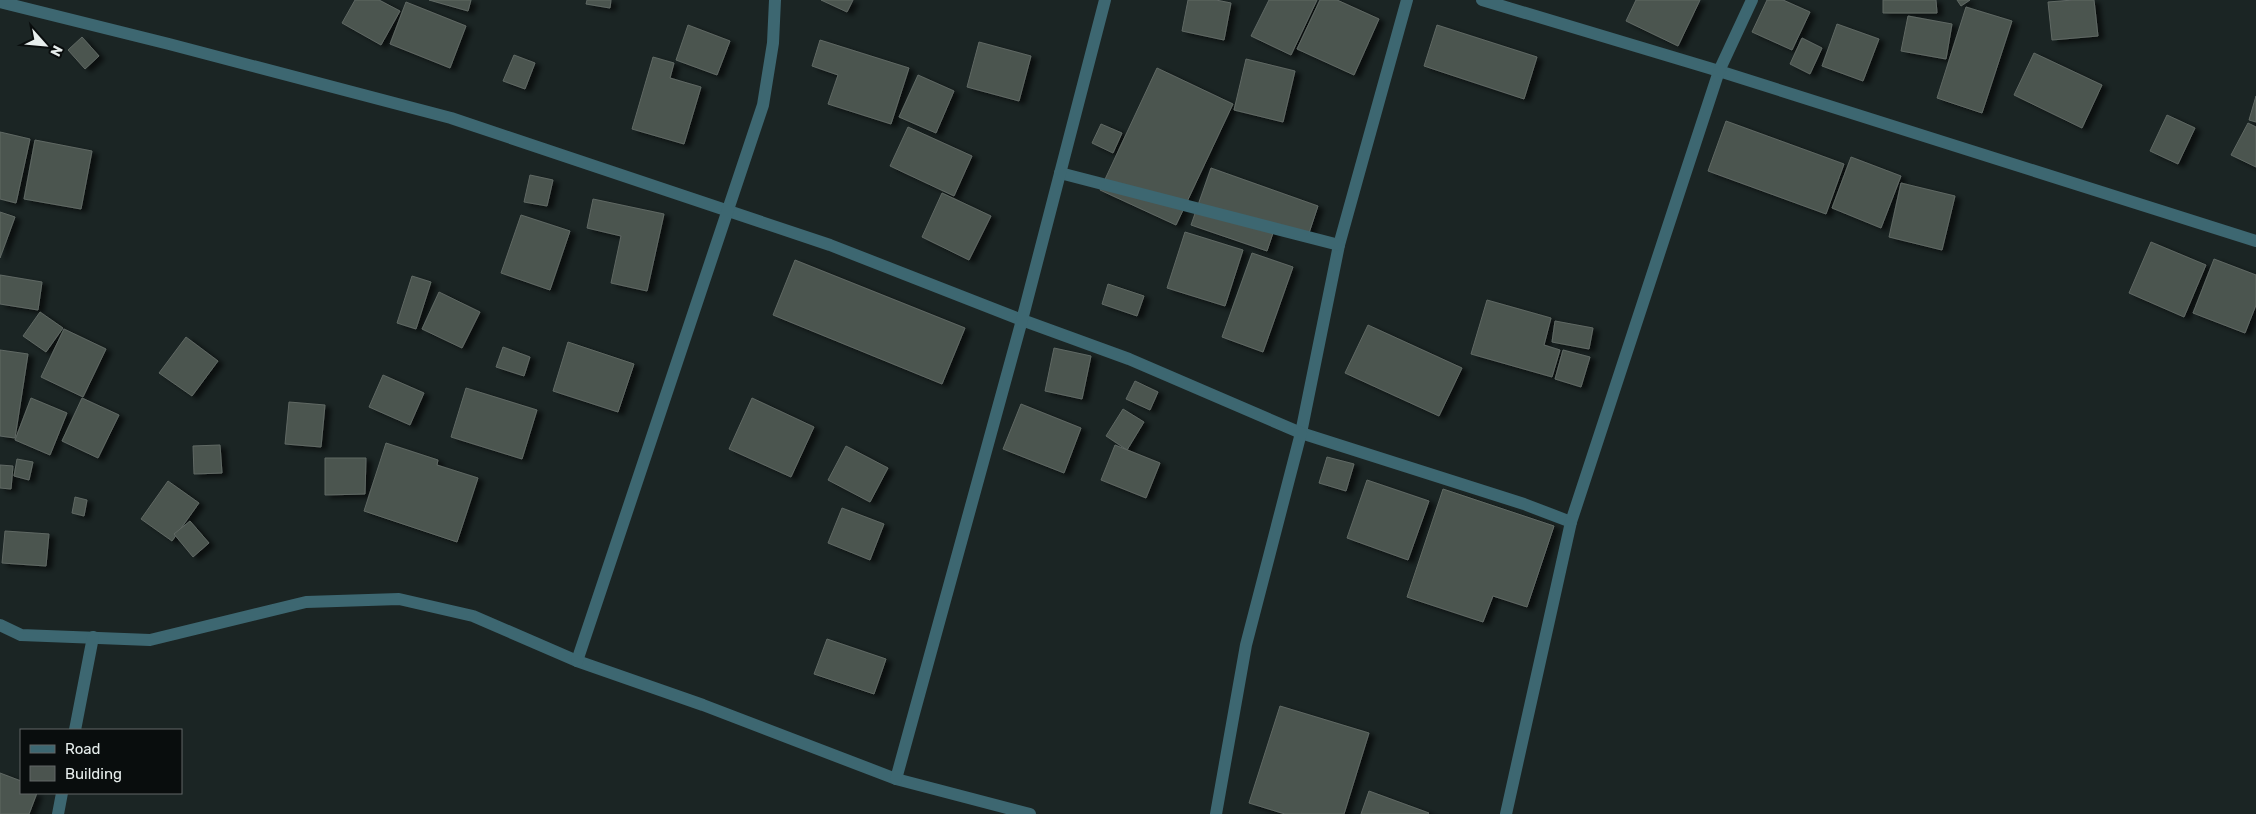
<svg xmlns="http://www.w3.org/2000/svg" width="2256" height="814" font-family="Rubik,sans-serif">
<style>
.building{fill:#4b544f;stroke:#606964;filter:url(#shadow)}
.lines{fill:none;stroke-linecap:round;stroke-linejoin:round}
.minor{stroke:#3d6771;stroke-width:12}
</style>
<defs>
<filter id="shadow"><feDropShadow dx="5.5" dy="3" stdDeviation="2.5" flood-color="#0009"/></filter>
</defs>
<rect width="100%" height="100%" fill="#1b2524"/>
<g class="building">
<path d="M 355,0 L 379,0 L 400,11 L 381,45 L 342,23 Z"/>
<path d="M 429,0 L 471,0 L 468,11 Z"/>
<path d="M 587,0 L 611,0 L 610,8 L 586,4 Z"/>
<path d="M 821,0 L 853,0 L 847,12 Z"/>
<path d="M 1188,0 L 1216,0 L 1231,3 L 1224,40 L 1182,31 Z"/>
<path d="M 1269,0 L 1317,0 L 1291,55 L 1251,36 Z"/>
<path d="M 1320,0 L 1337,0 L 1379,19 L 1354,75 L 1297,49 Z"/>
<path d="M 1636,0 L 1700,0 L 1678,46 L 1626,21 Z"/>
<path d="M 1767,0 L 1783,0 L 1810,12 L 1792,50 L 1752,32 Z"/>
<path d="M 1883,0 L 1936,0 L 1937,13 L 1883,13 Z"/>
<path d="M 1957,0 L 1970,0 L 1961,6 Z"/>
<path d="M 2073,0 L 2094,0 L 2098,36 L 2052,40 L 2048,2 Z"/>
<path d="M 406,2 L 466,26 L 450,68 L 390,44 Z"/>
<path d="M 1966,7 L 2012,21 L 1982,113 L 1937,98 Z"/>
<path d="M 1908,16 L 1952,24 L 1946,59 L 1901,51 Z"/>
<path d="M 1837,24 L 1879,39 L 1863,81 L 1822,66 Z"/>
<path d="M 688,25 L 730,41 L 717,75 L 676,60 Z"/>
<path d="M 1437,25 L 1537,57 L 1524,99 L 1424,66 Z"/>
<path d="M 82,37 L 99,56 L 85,69 L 68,50 Z"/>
<path d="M 1802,38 L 1822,48 L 1810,74 L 1790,64 Z"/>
<path d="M 820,40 L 909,68 L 891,124 L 828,104 L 838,75 L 812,66 Z"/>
<path d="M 979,42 L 1031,56 L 1019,101 L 967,87 Z"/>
<path d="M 2034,53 L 2102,85 L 2082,128 L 2014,95 Z"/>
<path d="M 514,55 L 535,63 L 525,89 L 503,81 Z"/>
<path d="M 653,57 L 674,63 L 670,78 L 701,87 L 684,144 L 632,129 Z"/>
<path d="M 1246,59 L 1295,71 L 1283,122 L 1234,110 Z"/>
<path d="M 1157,68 L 1233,104 L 1176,225 L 1100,190 Z"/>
<path d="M 918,75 L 954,91 L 936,133 L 899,117 Z"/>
<path d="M 2256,96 L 2256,122 L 2249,120 Z"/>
<path d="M 2167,115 L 2195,128 L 2178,164 L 2150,151 Z"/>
<path d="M 1726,121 L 1844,164 L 1826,214 L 1708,171 Z"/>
<path d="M 2248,123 L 2256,127 L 2256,167 L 2231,155 Z"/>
<path d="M 1101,124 L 1122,133 L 1113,153 L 1092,143 Z"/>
<path d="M 908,127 L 972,156 L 954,196 L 890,166 Z"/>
<path d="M 0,132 L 30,139 L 16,203 L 0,199 Z"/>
<path d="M 35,140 L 92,151 L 81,209 L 24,199 Z"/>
<path d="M 1851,157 L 1901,176 L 1881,228 L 1832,208 Z"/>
<path d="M 1211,168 L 1318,206 L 1308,236 L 1276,224 L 1267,251 L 1191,225 Z"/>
<path d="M 530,175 L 553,180 L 547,206 L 524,202 Z"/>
<path d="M 1901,183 L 1955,196 L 1942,250 L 1889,237 Z"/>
<path d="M 942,193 L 991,216 L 969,260 L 922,237 Z"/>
<path d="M 593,199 L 664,214 L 647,291 L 611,283 L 621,236 L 587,228 Z"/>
<path d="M 0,212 L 15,217 L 0,258 Z"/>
<path d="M 521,215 L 570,231 L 550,290 L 501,273 Z"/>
<path d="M 1185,232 L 1243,250 L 1225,306 L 1167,288 Z"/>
<path d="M 2151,242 L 2206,265 L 2184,317 L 2129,293 Z"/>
<path d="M 1252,253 L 1293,267 L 1263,352 L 1222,337 Z"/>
<path d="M 2214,259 L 2256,275 L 2256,305 L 2245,333 L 2193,313 Z"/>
<path d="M 795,260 L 965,328 L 942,384 L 773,315 Z"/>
<path d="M 0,275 L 42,282 L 38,310 L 0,304 Z"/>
<path d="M 412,276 L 431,282 L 416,329 L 397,323 Z"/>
<path d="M 1108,284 L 1144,296 L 1137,316 L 1102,304 Z"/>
<path d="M 439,292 L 480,312 L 462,348 L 422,329 Z"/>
<path d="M 1487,300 L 1551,318 L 1544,345 L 1560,350 L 1552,377 L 1471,354 Z"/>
<path d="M 40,312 L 63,328 L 46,352 L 23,336 Z"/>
<path d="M 1555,321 L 1593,328 L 1589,349 L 1552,342 Z"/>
<path d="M 1368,325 L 1462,368 L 1439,416 L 1345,373 Z"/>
<path d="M 64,329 L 106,349 L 83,397 L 41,377 Z"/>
<path d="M 186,337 L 218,361 L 192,396 L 159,373 Z"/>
<path d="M 568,342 L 634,364 L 618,412 L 553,391 Z"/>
<path d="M 503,347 L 530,357 L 524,376 L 496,367 Z"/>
<path d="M 1054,348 L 1091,356 L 1082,399 L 1045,391 Z"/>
<path d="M 0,350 L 28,354 L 15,438 L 0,436 Z"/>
<path d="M 1563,350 L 1590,357 L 1581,387 L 1555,379 Z"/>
<path d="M 383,375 L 424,393 L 410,425 L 369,407 Z"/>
<path d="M 1135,381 L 1158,392 L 1150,410 L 1126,399 Z"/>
<path d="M 466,388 L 537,410 L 522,459 L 451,437 Z"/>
<path d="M 31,398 L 67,413 L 50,455 L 15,440 Z"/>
<path d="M 82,398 L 119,415 L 98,458 L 62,441 Z"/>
<path d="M 752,398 L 814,427 L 791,477 L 729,449 Z"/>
<path d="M 289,402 L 325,405 L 321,447 L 285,444 Z"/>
<path d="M 1021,404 L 1081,428 L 1064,473 L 1003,449 Z"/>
<path d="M 1123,409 L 1144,422 L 1127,450 L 1106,436 Z"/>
<path d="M 386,443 L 438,460 L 437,465 L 478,478 L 457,542 L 364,511 Z"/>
<path d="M 220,445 L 222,473 L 194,474 L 193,446 Z"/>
<path d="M 1115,445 L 1160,463 L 1146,498 L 1101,480 Z"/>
<path d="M 846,446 L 888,468 L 870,502 L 828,480 Z"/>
<path d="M 1327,457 L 1354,464 L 1346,491 L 1319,483 Z"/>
<path d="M 325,458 L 366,458 L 365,494 L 325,495 Z"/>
<path d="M 17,459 L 33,462 L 29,480 L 14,476 Z"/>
<path d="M 0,465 L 13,466 L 11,489 L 0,488 Z"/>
<path d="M 1367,480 L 1429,501 L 1408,560 L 1347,538 Z"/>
<path d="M 168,481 L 199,503 L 172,541 L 141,519 Z"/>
<path d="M 1443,489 L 1554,526 L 1527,607 L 1493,596 L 1483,622 L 1407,597 Z"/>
<path d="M 75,497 L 87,500 L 84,516 L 72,513 Z"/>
<path d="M 842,508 L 884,524 L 870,560 L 828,543 Z"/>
<path d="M 190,521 L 209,543 L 193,557 L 174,534 Z"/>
<path d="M 5,531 L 49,534 L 46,566 L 2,563 Z"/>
<path d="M 827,639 L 886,659 L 874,694 L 814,674 Z"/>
<path d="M 1280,706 L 1369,733 L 1344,814 L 1285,814 L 1249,803 Z"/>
<path d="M 0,773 L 21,781 L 21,793 L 37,793 L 29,814 L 0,814 Z"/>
<path d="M 1369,791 L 1429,813 L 1428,814 L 1361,814 Z"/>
</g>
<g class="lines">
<g class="minor">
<path d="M 1407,0 L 1339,245 L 1301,433 L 1524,504 L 1571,522"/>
<path d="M 1482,0 L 1719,71 L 2256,241"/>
<path d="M 0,2 L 169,44 L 451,118 L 830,245 L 1022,320 L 1129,359 L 1301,433 L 1246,645 L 1216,814"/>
<path d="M 1060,173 L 1339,245"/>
<path d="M 0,625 L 21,635 L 150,640 L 306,602 L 399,599 L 473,616 L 577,661 L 703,705 L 896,779 L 1030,814"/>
<path d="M 577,661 L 763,105 L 773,43 L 775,0"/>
<path d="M 75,730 L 93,637"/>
<path d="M 896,779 L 1022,320 L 1105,0"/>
<path d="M 58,814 L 62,793"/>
<path d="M 1506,814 L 1571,522 L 1719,71 L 1752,0"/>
</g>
</g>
<rect x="20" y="729" width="162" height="65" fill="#090d0d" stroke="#626767"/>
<rect x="30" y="745" width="25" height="8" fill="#3d6771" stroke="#626767"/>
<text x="65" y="754" font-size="15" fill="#e7eeed">Road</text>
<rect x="30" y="766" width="25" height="15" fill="#4b544f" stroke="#626767"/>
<text x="65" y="779" font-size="15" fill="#e7eeed">Building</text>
<g transform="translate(45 45) rotate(117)" stroke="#090d0d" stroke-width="4" paint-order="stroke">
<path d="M0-4L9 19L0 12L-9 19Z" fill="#e7eeed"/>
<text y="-8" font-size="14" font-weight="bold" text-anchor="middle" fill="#e7eeed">N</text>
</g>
</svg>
